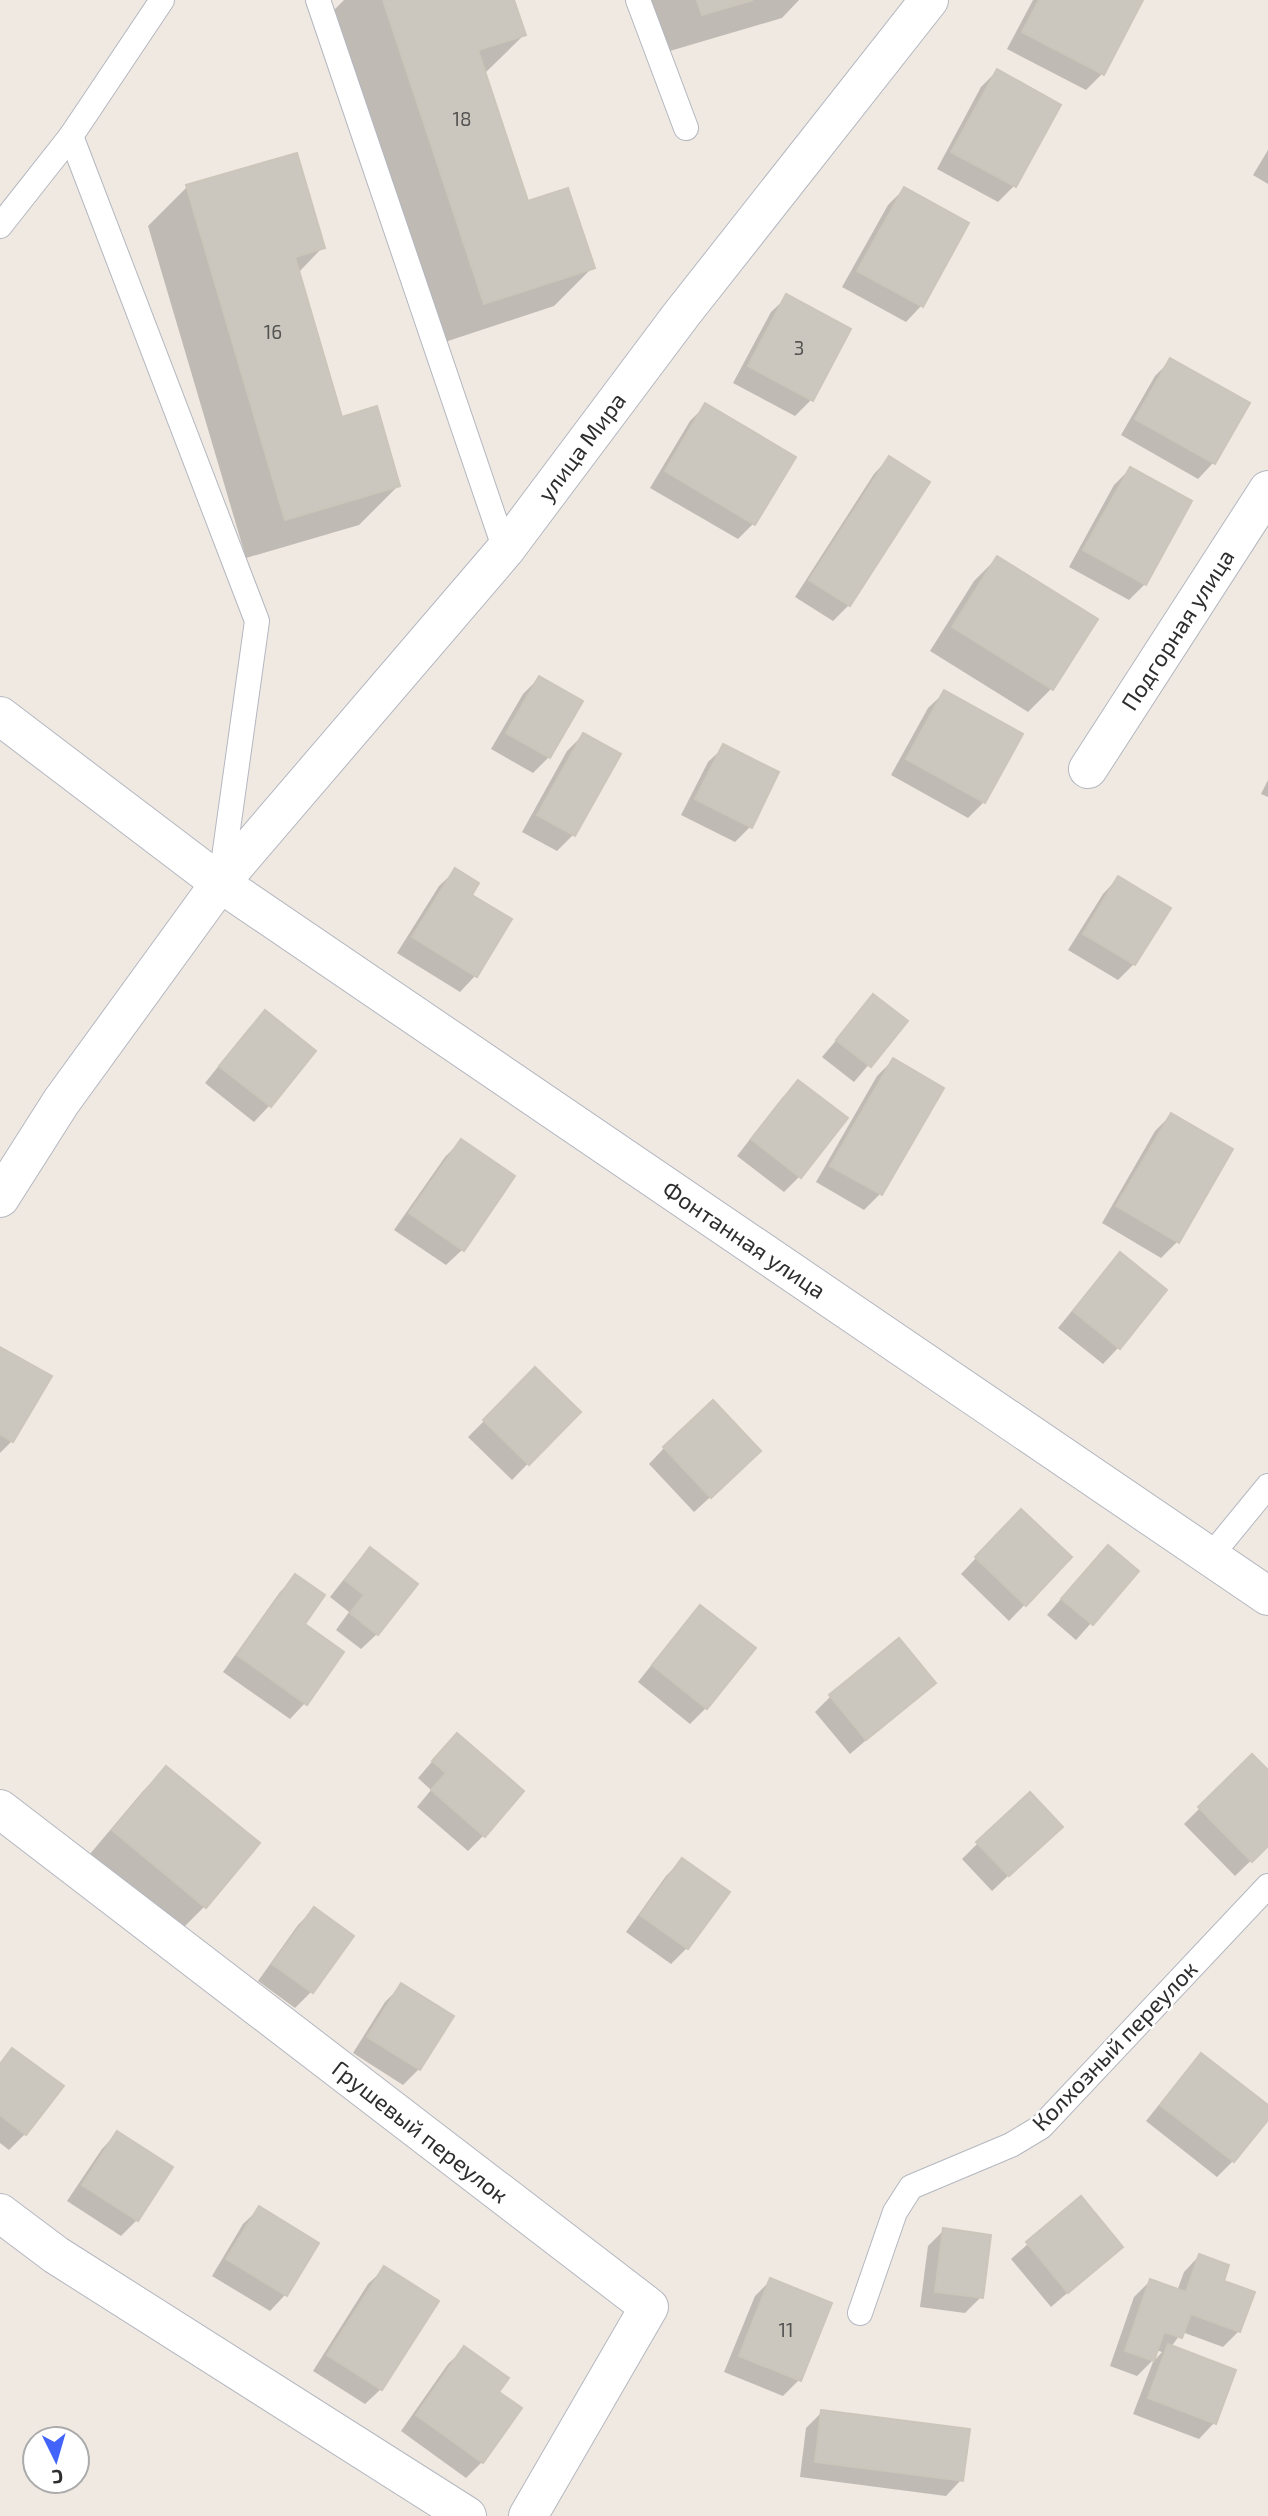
<svg xmlns="http://www.w3.org/2000/svg" width="1268" height="2516" font-family="'Exo 2',sans-serif">
<style>
.shadow{fill:#0003}
.building{fill:#cbc7bf;stroke:#cbc5ba;stroke-width:2}
.lines{fill:none;stroke-linecap:round;stroke-linejoin:round}
.lane-casing{stroke:#b4b7c1;stroke-width:26}
.street-casing{stroke:#b4b7c1;stroke-width:40}
.secondary-casing{stroke:#b4b7c1;stroke-width:40}
.lane{stroke:#fff;stroke-width:24}
.street{stroke:#fff;stroke-width:38}
.secondary{stroke:#fff;stroke-width:38}
.labels{text-anchor:middle;stroke-width:5;stroke-linejoin:round;paint-order:stroke}
.number-label{font-size:19px;fill:#555452}
.street-label{font-size:23px;fill:#2e2e2e;stroke:#fff}
</style>
<rect width="100%" height="100%" fill="#efe9e1"/>
<g class="shadow">
<path d="M 344,0 L 512,0 L 524,35 L 484,74 L 527,203 L 593,267 L 554,306 L 445,342 L 334,10 Z"/>
<path d="M 646,0 L 799,0 L 782,18 L 663,53 Z"/>
<path d="M 1033,0 L 1141,0 L 1102,74 L 1086,90 L 1007,49 Z"/>
<path d="M 997,71 L 1059,106 L 1014,186 L 998,202 L 937,169 L 981,87 Z"/>
<path d="M 1268,150 L 1268,184 L 1253,175 Z"/>
<path d="M 187,187 L 323,247 L 298,273 L 341,419 L 398,486 L 359,525 L 246,558 L 148,226 Z"/>
<path d="M 904,189 L 921,306 L 906,322 L 842,287 L 888,205 Z"/>
<path d="M 787,297 L 811,400 L 795,416 L 733,383 L 771,312 Z"/>
<path d="M 1171,360 L 1247,404 L 1213,463 L 1198,479 L 1121,435 L 1155,376 Z"/>
<path d="M 706,405 L 754,523 L 738,539 L 650,488 L 690,421 Z"/>
<path d="M 889,458 L 849,605 L 833,621 L 795,597 L 874,474 Z"/>
<path d="M 1130,469 L 1145,584 L 1129,600 L 1069,567 L 1114,485 Z"/>
<path d="M 997,558 L 1051,689 L 1028,712 L 930,651 L 974,581 Z"/>
<path d="M 539,678 L 549,757 L 533,773 L 491,749 L 523,694 Z"/>
<path d="M 944,693 L 984,802 L 968,818 L 891,775 L 928,708 Z"/>
<path d="M 583,735 L 618,755 L 573,835 L 557,851 L 522,832 L 567,751 Z"/>
<path d="M 724,747 L 750,827 L 735,842 L 681,815 L 708,762 Z"/>
<path d="M 1268,780 L 1268,797 L 1261,794 Z"/>
<path d="M 455,871 L 469,895 L 510,920 L 475,976 L 460,992 L 397,953 L 439,886 Z"/>
<path d="M 1118,878 L 1134,964 L 1118,980 L 1068,950 L 1103,894 Z"/>
<path d="M 873,997 L 905,1022 L 854,1082 L 822,1057 Z"/>
<path d="M 265,1012 L 314,1051 L 269,1106 L 254,1122 L 205,1083 L 249,1028 Z"/>
<path d="M 893,1060 L 880,1194 L 864,1210 L 816,1182 L 877,1076 Z"/>
<path d="M 798,1082 L 800,1176 L 784,1192 L 737,1156 L 782,1098 Z"/>
<path d="M 1171,1115 L 1177,1242 L 1161,1258 L 1102,1223 L 1155,1131 Z"/>
<path d="M 461,1141 L 462,1250 L 446,1265 L 394,1230 L 445,1157 Z"/>
<path d="M 1120,1255 L 1165,1291 L 1118,1348 L 1103,1364 L 1058,1328 L 1105,1270 Z"/>
<path d="M 0,1349 L 12,1441 L 0,1453 Z"/>
<path d="M 535,1370 L 578,1412 L 512,1480 L 468,1437 Z"/>
<path d="M 664,1448 L 743,1467 L 694,1512 L 649,1464 Z"/>
<path d="M 1005,1527 L 1070,1557 L 1009,1621 L 961,1574 Z"/>
<path d="M 371,1549 L 377,1634 L 361,1649 L 336,1630 L 349,1612 L 330,1597 L 355,1565 Z"/>
<path d="M 1092,1563 L 1137,1571 L 1076,1640 L 1047,1615 Z"/>
<path d="M 296,1576 L 303,1625 L 305,1703 L 290,1719 L 223,1672 L 280,1592 Z"/>
<path d="M 701,1607 L 706,1708 L 690,1724 L 638,1682 L 685,1623 Z"/>
<path d="M 933,1683 L 850,1754 L 815,1712 L 831,1696 Z"/>
<path d="M 441,1751 L 484,1835 L 468,1851 L 417,1807 L 431,1790 L 418,1778 Z"/>
<path d="M 1252,1756 L 1268,1773 L 1268,1844 L 1235,1876 L 1184,1824 Z"/>
<path d="M 167,1768 L 257,1843 L 204,1907 L 181,1930 L 90,1854 L 143,1791 Z"/>
<path d="M 1044,1842 L 992,1891 L 962,1859 L 978,1843 Z"/>
<path d="M 682,1860 L 727,1892 L 687,1948 L 671,1964 L 626,1932 L 666,1876 Z"/>
<path d="M 314,1909 L 352,1936 L 311,1992 L 295,2008 L 258,1981 L 298,1925 Z"/>
<path d="M 401,1986 L 419,2069 L 403,2085 L 353,2053 L 385,2002 Z"/>
<path d="M 13,2050 L 25,2134 L 9,2150 L 0,2143 L 0,2063 Z"/>
<path d="M 1201,2055 L 1268,2108 L 1268,2117 L 1233,2161 L 1217,2177 L 1146,2121 L 1186,2071 Z"/>
<path d="M 117,2133 L 137,2220 L 121,2236 L 67,2201 L 102,2149 Z"/>
<path d="M 1080,2198 L 1121,2247 L 1051,2307 L 1011,2259 Z"/>
<path d="M 259,2209 L 317,2244 L 285,2295 L 270,2311 L 212,2276 L 243,2224 Z"/>
<path d="M 944,2230 L 981,2297 L 965,2313 L 920,2307 L 928,2246 Z"/>
<path d="M 1199,2256 L 1222,2282 L 1239,2331 L 1223,2347 L 1182,2332 L 1171,2347 L 1214,2423 L 1199,2439 L 1133,2414 L 1153,2362 L 1162,2352 L 1156,2350 L 1153,2360 L 1137,2376 L 1110,2366 L 1134,2297 L 1150,2281 L 1177,2291 L 1184,2272 Z"/>
<path d="M 384,2269 L 381,2389 L 365,2404 L 313,2371 L 368,2284 Z"/>
<path d="M 771,2280 L 799,2380 L 783,2396 L 724,2372 L 755,2296 Z"/>
<path d="M 464,2349 L 497,2393 L 482,2462 L 466,2478 L 401,2431 L 448,2364 Z"/>
<path d="M 822,2412 L 961,2480 L 946,2496 L 800,2477 L 806,2428 Z"/>
</g>
<g class="building">
<path d="M 383,0 L 514,0 L 526,35 L 478,50 L 528,201 L 568,188 L 595,268 L 484,304 Z"/>
<path d="M 697,0 L 753,0 L 702,15 Z"/>
<path d="M 1039,0 L 1143,0 L 1104,75 L 1022,32 Z"/>
<path d="M 997,69 L 1061,105 L 1016,187 L 951,152 Z"/>
<path d="M 297,153 L 325,248 L 295,257 L 342,417 L 377,406 L 400,486 L 285,520 L 186,185 Z"/>
<path d="M 904,187 L 969,223 L 923,307 L 857,271 Z"/>
<path d="M 786,294 L 851,329 L 813,401 L 748,366 Z"/>
<path d="M 1170,358 L 1250,403 L 1215,464 L 1135,419 Z"/>
<path d="M 705,403 L 796,457 L 755,525 L 665,471 Z"/>
<path d="M 889,456 L 930,482 L 850,606 L 809,580 Z"/>
<path d="M 1130,467 L 1192,501 L 1146,585 L 1083,550 Z"/>
<path d="M 997,556 L 1098,619 L 1053,690 L 952,627 Z"/>
<path d="M 539,676 L 583,701 L 550,758 L 506,733 Z"/>
<path d="M 944,690 L 1023,734 L 985,803 L 906,759 Z"/>
<path d="M 583,733 L 621,754 L 575,836 L 537,815 Z"/>
<path d="M 723,744 L 779,772 L 752,828 L 695,799 Z"/>
<path d="M 455,868 L 479,883 L 472,895 L 512,919 L 477,977 L 412,937 Z"/>
<path d="M 1118,876 L 1171,908 L 1135,965 L 1083,934 Z"/>
<path d="M 873,994 L 908,1021 L 871,1067 L 836,1040 Z"/>
<path d="M 265,1010 L 316,1051 L 271,1107 L 219,1066 Z"/>
<path d="M 893,1058 L 944,1088 L 882,1195 L 830,1166 Z"/>
<path d="M 798,1080 L 848,1118 L 801,1178 L 751,1139 Z"/>
<path d="M 1171,1113 L 1233,1149 L 1179,1243 L 1116,1206 Z"/>
<path d="M 461,1139 L 515,1176 L 464,1251 L 409,1213 Z"/>
<path d="M 1120,1252 L 1167,1290 L 1120,1349 L 1073,1311 Z"/>
<path d="M 0,1347 L 52,1376 L 13,1442 L 0,1434 Z"/>
<path d="M 535,1367 L 581,1412 L 529,1465 L 483,1420 Z"/>
<path d="M 713,1400 L 761,1451 L 711,1498 L 663,1447 Z"/>
<path d="M 1021,1509 L 1072,1557 L 1026,1606 L 975,1557 Z"/>
<path d="M 1108,1545 L 1139,1571 L 1093,1625 L 1061,1599 Z"/>
<path d="M 370,1547 L 418,1584 L 378,1635 L 350,1613 L 364,1595 L 345,1580 Z"/>
<path d="M 295,1574 L 325,1595 L 305,1624 L 344,1652 L 307,1705 L 237,1655 Z"/>
<path d="M 700,1605 L 756,1648 L 707,1709 L 652,1665 Z"/>
<path d="M 899,1638 L 936,1683 L 866,1740 L 829,1695 Z"/>
<path d="M 457,1733 L 524,1791 L 485,1837 L 431,1790 L 446,1773 L 432,1761 Z"/>
<path d="M 1252,1754 L 1268,1770 L 1268,1846 L 1252,1862 L 1198,1807 Z"/>
<path d="M 166,1766 L 260,1843 L 206,1908 L 112,1830 Z"/>
<path d="M 1030,1792 L 1063,1827 L 1009,1876 L 976,1842 Z"/>
<path d="M 682,1858 L 730,1892 L 688,1949 L 640,1915 Z"/>
<path d="M 314,1907 L 354,1936 L 313,1993 L 272,1964 Z"/>
<path d="M 401,1983 L 454,2016 L 420,2070 L 367,2037 Z"/>
<path d="M 12,2048 L 64,2086 L 26,2135 L 0,2115 L 0,2064 Z"/>
<path d="M 1201,2053 L 1268,2105 L 1268,2120 L 1234,2162 L 1160,2105 Z"/>
<path d="M 117,2131 L 173,2167 L 138,2221 L 82,2185 Z"/>
<path d="M 1081,2196 L 1123,2247 L 1068,2293 L 1026,2242 Z"/>
<path d="M 259,2206 L 319,2243 L 287,2296 L 226,2259 Z"/>
<path d="M 943,2228 L 991,2235 L 983,2298 L 935,2292 Z"/>
<path d="M 1199,2254 L 1229,2265 L 1224,2281 L 1255,2292 L 1240,2332 L 1191,2314 L 1182,2338 L 1164,2332 L 1154,2361 L 1125,2351 L 1150,2279 L 1186,2292 Z"/>
<path d="M 384,2266 L 439,2301 L 382,2390 L 327,2355 Z"/>
<path d="M 770,2278 L 832,2303 L 801,2381 L 739,2356 Z"/>
<path d="M 1168,2344 L 1236,2370 L 1216,2424 L 1148,2398 Z"/>
<path d="M 464,2346 L 509,2378 L 499,2392 L 522,2408 L 483,2463 L 416,2415 Z"/>
<path d="M 821,2410 L 970,2429 L 963,2481 L 815,2462 Z"/>
</g>
<g class="lines">
<g class="lane-casing">
<g id="lane">
<path d="M 318,0 L 505,550"/>
<path d="M 638,0 L 686,128"/>
<path d="M 71,136 L 257,621 L 221,879"/>
<path d="M 0,226 L 71,136 L 162,0"/>
<path d="M 1209,1558 L 1268,1486"/>
<path d="M 860,2313 L 895,2212 L 911,2187 L 1011,2145 L 1041,2127 L 1268,1886"/>
</g>
</g>
<g class="street-casing">
<g id="street">
<path d="M 1088,769 L 1268,490"/>
<path d="M 0,1198 L 61,1102 L 220,883 L 505,550 L 681,315 L 929,0"/>
<path d="M 0,1809 L 649,2307 L 528,2516"/>
<path d="M 0,2213 L 56,2255 L 467,2516"/>
</g>
</g>
<g class="secondary-casing">
<path id="secondary" d="M 0,716 L 220,883 L 1268,1596"/>
</g>
<use href="#lane" class="lane"/>
<use href="#street" class="street"/>
<use href="#secondary" class="secondary"/>
</g>
<g class="labels">
<g class="number-label">
<text x="462" y="126">18</text>
<text x="273" y="339">16</text>
<text x="799" y="355">3</text>
<text x="786" y="2337">11</text>
</g>
<g class="street-label">
<text transform="translate(582 447) rotate(-53)" y="8">улица Мира</text>
<text transform="translate(1178 630) rotate(-57)" y="8">Подгорная улица</text>
<text transform="translate(744 1240) rotate(34)" y="8">Фонтанная улица</text>
<text transform="translate(1115 2046) rotate(-46)" y="8">Колхозный переулок</text>
<text transform="translate(420 2132) rotate(38)" y="8">Грушевый переулок</text>
</g>
</g>
<g transform="translate(56 2460) rotate(175)"><circle r="33" fill="#ffffff" stroke="#ababab" stroke-width="2"/>
<path d="M0-5L12 26L0 18L-12 26Z" fill="#4264fb"/>
<text y="-10" font-size="19" font-weight="bold" text-anchor="middle" fill="#2e2e2e">С</text>
</g>
</svg>
